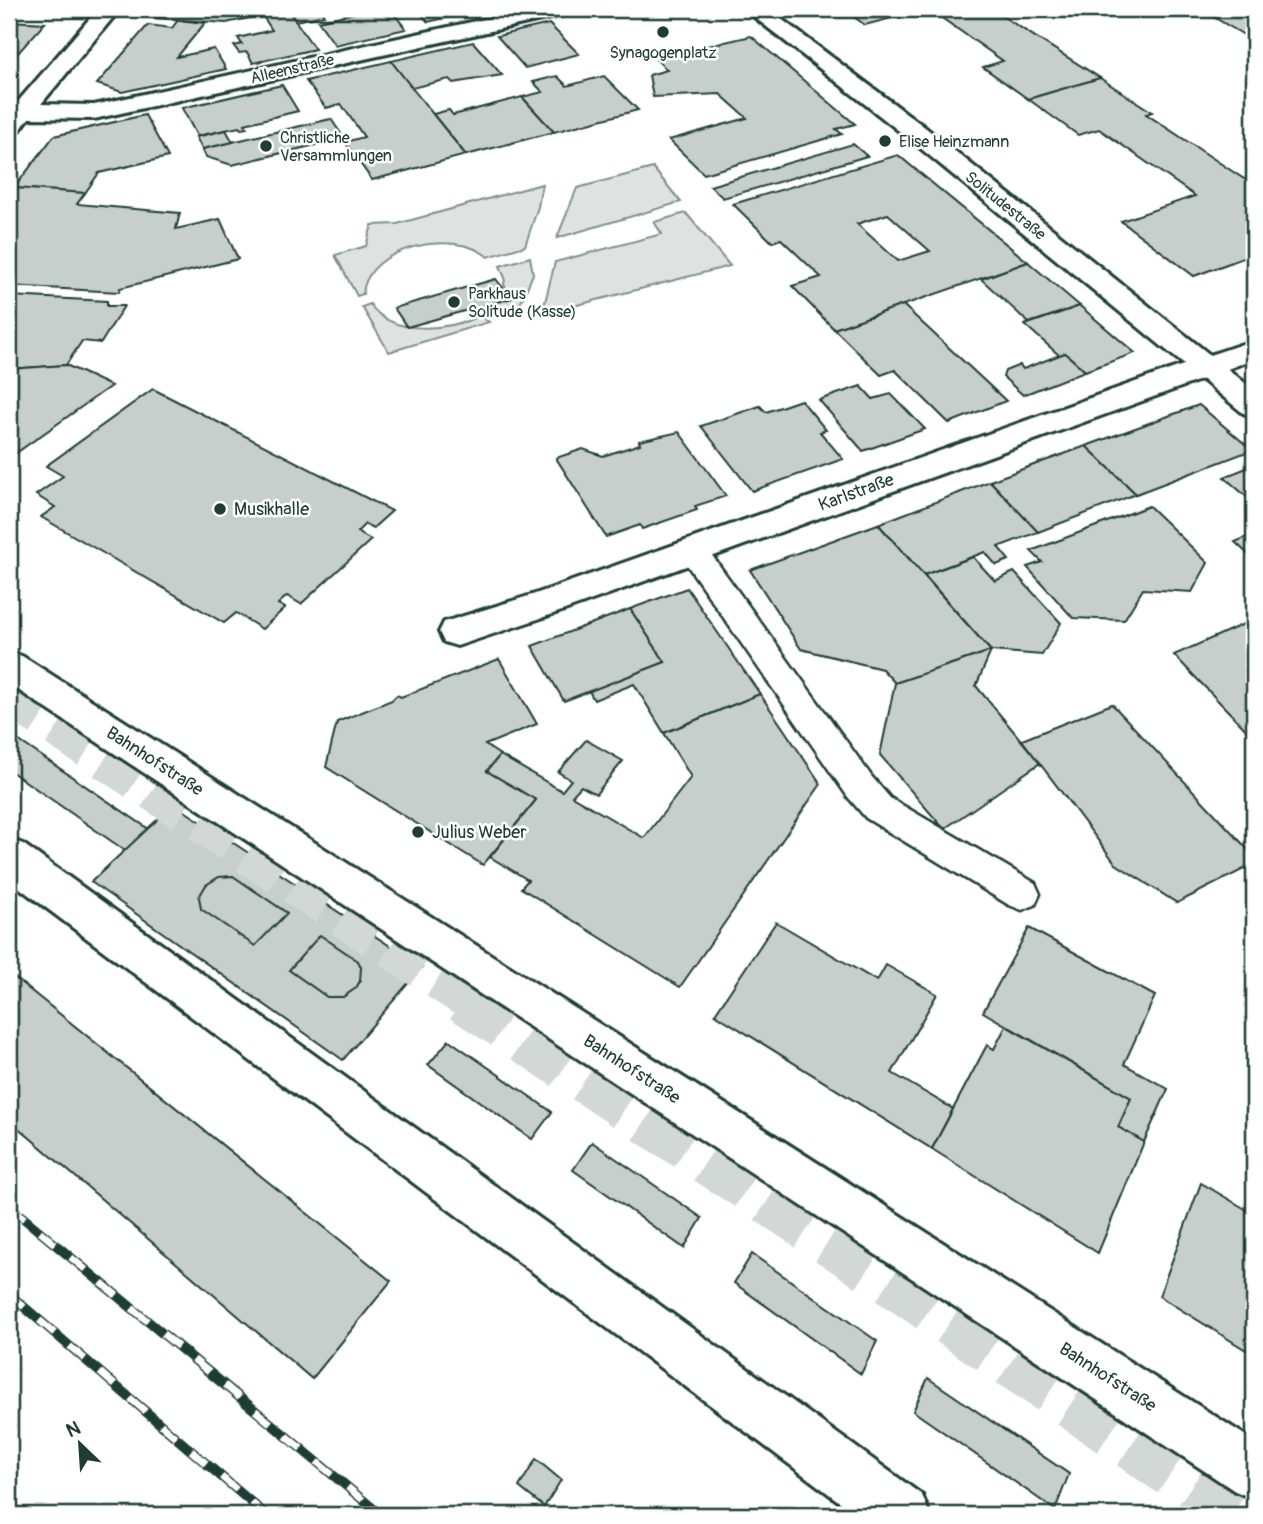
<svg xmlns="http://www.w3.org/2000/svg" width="1263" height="1524" font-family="Pangolin,sans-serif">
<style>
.green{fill:#dee3e2;stroke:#7e908b;stroke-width:2}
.building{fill:#c7cfcc;stroke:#1f3d34;stroke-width:2;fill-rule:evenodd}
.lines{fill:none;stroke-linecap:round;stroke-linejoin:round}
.tertiary-tunnel-far1{stroke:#d2d8d6;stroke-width:38;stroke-dasharray:38 19;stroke-linecap:butt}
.tertiary-tunnel{stroke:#d2d8d6;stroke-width:49;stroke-dasharray:49 24;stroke-linecap:butt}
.service-casing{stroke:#1f3d34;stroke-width:5}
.pedestrian-casing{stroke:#1f3d34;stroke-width:6}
.minor-casing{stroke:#1f3d34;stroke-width:6}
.tertiary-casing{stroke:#1f3d34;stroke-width:6}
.service{fill:#fff;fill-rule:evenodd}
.pedestrian{fill:#fff;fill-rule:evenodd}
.minor{fill:#fff;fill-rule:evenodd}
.tertiary{fill:#fff;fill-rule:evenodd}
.rail-casing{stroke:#1f3d34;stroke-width:10}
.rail{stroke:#fff;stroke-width:7;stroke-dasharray:20;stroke-linecap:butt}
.poi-dot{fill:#1f3d34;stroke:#fff;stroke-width:2.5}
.labels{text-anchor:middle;stroke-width:5;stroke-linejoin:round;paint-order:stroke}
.far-poi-label{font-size:16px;fill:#1f3d34;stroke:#fff;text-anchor:start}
.far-street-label{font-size:16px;fill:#1f3d34;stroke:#fff}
.street-label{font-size:18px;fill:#1f3d34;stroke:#fff}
.poi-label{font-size:18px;fill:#1f3d34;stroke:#fff;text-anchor:start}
</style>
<rect width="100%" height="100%" fill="#fff"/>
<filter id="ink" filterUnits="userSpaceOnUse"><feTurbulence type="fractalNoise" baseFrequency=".0143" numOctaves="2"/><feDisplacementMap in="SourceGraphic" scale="14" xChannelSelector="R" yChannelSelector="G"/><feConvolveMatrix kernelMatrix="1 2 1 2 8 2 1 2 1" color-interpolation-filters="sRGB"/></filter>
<g filter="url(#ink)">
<g class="green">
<path d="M 653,168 L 681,202 L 557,238 L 577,188 Z"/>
<path d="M 542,184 L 538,207 L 525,246 L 488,257 C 456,229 367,245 363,294 L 357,296 L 335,255 L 366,246 L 372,225 L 397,224 Z"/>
<path d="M 686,213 L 730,266 L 542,314 L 555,262 L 662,234 L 654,222 Z"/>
<path d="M 530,257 L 533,274 L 516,314 L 503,318 L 487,306 L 513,298 L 504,285 L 505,278 L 500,266 Z"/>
<path d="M 370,304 C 391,337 448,330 480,316 L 489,322 L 389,352 L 362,307 Z"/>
</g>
<g class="building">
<path d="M 159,9 L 293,9 L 226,23 L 152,18 Z"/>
<path d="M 320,9 L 324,15 L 296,21 L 288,10 Z"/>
<path d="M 351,9 L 390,9 L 406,29 L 335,45 L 318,21 L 354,13 Z"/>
<path d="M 417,9 L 485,9 L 428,22 Z"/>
<path d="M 843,9 L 927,9 L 865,25 Z"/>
<path d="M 929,9 L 991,9 L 1100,78 L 1028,99 L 983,67 L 1003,61 Z"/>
<path d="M 1200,9 L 1254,9 L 1254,32 L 1244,35 Z"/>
<path d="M 288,10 L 315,49 L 253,63 L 247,52 L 239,53 L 234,46 L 242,44 L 238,38 L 272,30 L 262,15 Z"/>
<path d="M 178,20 L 205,23 L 177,57 L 214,49 L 226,69 L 122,92 L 97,84 L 148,25 L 172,28 Z"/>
<path d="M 9,21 L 45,23 L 9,63 Z"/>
<path d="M 549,24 L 579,54 L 525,68 L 497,36 Z"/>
<path d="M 751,36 L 855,124 L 836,129 L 842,134 L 704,174 L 669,140 L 747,118 L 720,94 L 653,97 L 649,75 L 667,70 L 655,58 Z"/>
<path d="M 473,42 L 502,75 L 453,83 L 449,79 L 412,88 L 391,61 Z"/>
<path d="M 391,61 L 412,88 L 466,155 L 372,180 L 345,142 L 364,137 L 341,104 L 326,108 L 306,81 Z"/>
<path d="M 557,76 L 567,86 L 604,76 L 638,110 L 554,132 L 522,97 L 543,92 L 533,82 Z"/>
<path d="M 1100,78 L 1152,112 L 1146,114 L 1244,179 L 1247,178 L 1254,183 L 1254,254 L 1194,276 L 1121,221 L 1195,196 L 1099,129 L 1078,135 L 1028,99 Z"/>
<path d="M 282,85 L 298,111 L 245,124 L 247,128 L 241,129 L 239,127 L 197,136 L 182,108 Z"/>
<path d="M 522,97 L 554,132 L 466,155 L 433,114 L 449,110 L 453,115 Z"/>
<path d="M 145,115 L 168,157 L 99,173 L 85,193 L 14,188 L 54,136 Z"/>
<path d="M 331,119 L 344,138 L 232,165 L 206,157 L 202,149 Z"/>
<path d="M 226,130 L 233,142 L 202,149 L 196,137 Z"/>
<path d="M 853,144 L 867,156 L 723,198 L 710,186 Z"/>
<path d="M 898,155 L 1028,262 L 834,329 L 792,286 L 821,277 L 781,239 L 772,242 L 733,204 ZM 888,214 L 930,251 L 898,261 L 857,224 Z"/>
<path d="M 14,188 L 85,193 L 77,204 L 180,213 L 176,229 L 220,219 L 238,259 L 120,288 L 119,292 L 9,286 L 9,195 Z"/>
<path d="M 1028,262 L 1080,306 L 1029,323 L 981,279 Z"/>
<path d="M 496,279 L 511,298 L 407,327 L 394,308 Z"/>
<path d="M 9,296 L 107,301 L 107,306 L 124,306 L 101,343 L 82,341 L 66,365 L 9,369 Z"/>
<path d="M 903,305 L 1006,401 L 949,423 L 895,370 L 881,375 L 834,329 Z"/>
<path d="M 1080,306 L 1135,353 L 1085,371 L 1065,353 L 1060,356 L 1025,325 Z"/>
<path d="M 1065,353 L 1085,371 L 1023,395 L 1003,377 L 1005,371 L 1020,365 L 1023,369 Z"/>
<path d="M 66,365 L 111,386 L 9,458 L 9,369 Z"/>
<path d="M 861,386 L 873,399 L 891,394 L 925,429 L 863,451 L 819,400 Z"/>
<path d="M 153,389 L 392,511 L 373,528 L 365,524 L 357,532 L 371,540 L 301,604 L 287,596 L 278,604 L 285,608 L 262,629 L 236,613 L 224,623 L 41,517 L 55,507 L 36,495 L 63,476 L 46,466 Z"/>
<path d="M 801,400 L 826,430 L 820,432 L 843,459 L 752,491 L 701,426 L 760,406 L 766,412 Z"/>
<path d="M 1199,405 L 1252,450 L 1136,494 L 1086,446 Z"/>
<path d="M 679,432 L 726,496 L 695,506 L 697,510 L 642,529 L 640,525 L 606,537 L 556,458 L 583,449 L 603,456 L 640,444 L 639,441 Z"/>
<path d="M 1086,446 L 1136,494 L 1038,532 L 990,481 Z"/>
<path d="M 1254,465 L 1254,503 L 1224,477 Z"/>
<path d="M 990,481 L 1038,532 L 998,547 L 1009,560 L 996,565 L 985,552 L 924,575 L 878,524 Z"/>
<path d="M 1149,506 L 1208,563 L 1192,592 L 1143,589 L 1124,620 L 1073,618 L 1027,567 L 1042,562 L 1031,551 Z"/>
<path d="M 878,524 L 991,651 L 895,683 L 882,669 L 801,649 L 750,570 Z"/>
<path d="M 1254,534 L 1254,560 L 1235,542 Z"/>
<path d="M 973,557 L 995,581 L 1014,572 L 1061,623 L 1042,655 L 991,651 L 924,575 Z"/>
<path d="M 687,588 L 760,694 L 664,733 L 634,684 L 594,700 L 589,691 L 665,662 L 630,609 Z"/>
<path d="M 630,609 L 665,662 L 564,701 L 532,646 Z"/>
<path d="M 1246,623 L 1254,631 L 1254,738 L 1174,655 Z"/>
<path d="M 991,651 L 976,686 L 1040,763 L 944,829 L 880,755 L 895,683 Z"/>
<path d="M 499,659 L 537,724 L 485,745 L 500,755 L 487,771 L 536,800 L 483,865 L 326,767 L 337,722 L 392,700 L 397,695 L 401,697 Z"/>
<path d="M 760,694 L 821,784 L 680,987 L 521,888 L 528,880 L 490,857 L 536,800 L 487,771 L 500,755 L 562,791 L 571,780 L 558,772 L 586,740 L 623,761 L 596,794 L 581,786 L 572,796 L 644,838 L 691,777 L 664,733 Z"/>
<path d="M 1112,704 L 1254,856 L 1254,864 L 1177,903 L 1116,864 L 1022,740 Z"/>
<path d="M 9,734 L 153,832 L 130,854 L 9,770 Z"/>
<path d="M 174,804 L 422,967 L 343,1060 L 91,882 Z"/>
<path d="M 233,876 L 287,913 L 255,946 L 201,909 L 199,897 L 206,885 L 219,877 Z"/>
<path d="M 776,922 L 877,981 L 886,965 L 937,994 L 892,1073 L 953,1109 L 932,1149 L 715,1014 Z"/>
<path d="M 1029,928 L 1155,996 L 1124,1064 L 1168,1089 L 1144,1142 L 1118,1127 L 1131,1098 L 983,1012 Z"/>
<path d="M 320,935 L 358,961 L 361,967 L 360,981 L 356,988 L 343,997 L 327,997 L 289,970 Z"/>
<path d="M 9,973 L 391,1281 L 312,1379 L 9,1120 Z"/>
<path d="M 1006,1026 L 1131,1098 L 1118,1127 L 1144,1142 L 1098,1253 L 932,1149 L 987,1045 L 994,1049 Z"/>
<path d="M 449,1040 L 552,1112 L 532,1139 L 428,1065 Z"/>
<path d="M 592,1142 L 702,1218 L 684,1248 L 573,1170 Z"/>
<path d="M 1201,1183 L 1254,1214 L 1254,1355 L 1159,1296 Z"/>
<path d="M 752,1254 L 877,1341 L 861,1374 L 734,1283 Z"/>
<path d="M 928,1378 L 1069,1474 L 1055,1510 L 913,1411 Z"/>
<path d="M 536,1459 L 561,1480 L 544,1507 L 519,1487 Z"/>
</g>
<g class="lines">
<path class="tertiary-tunnel-far1" d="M 9,697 L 467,1000"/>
<path class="tertiary-tunnel" d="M 464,998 L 913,1296 L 1233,1515"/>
<g class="service-casing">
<path id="service" d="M 693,540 L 703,543 L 872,777 L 890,798 L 1035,883 L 1040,894 L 1035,905 L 1022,910 L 1009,905 L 866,818 L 848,797 L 683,559 L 678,551 L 683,543 Z"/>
</g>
<g class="pedestrian-casing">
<path id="pedestrian" d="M 1254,340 L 1254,359 L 1206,377 L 1195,374 L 1191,367 L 1195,360 Z"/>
</g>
<g class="minor-casing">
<g id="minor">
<path d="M 98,9 L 120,9 L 41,104 L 94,105 L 530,9 L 570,9 L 567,14 L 559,16 L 94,119 L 29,118 L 20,130 L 9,132 L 9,112 Z"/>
<path d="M 1206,357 L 1217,360 L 1221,367 L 1217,374 L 559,612 L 457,646 L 444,642 L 439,632 L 444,622 L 535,594 Z"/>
<path d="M 9,652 L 22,656 L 1254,1441 L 1254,1499 L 1235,1491 L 9,684 Z"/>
<path d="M 9,839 L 23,844 L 922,1495 L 930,1515 L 857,1515 L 9,880 Z"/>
</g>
</g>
<g class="tertiary-casing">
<path id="tertiary" d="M 744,9 L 768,9 L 926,128 L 1254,390 L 1254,416 L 1243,413 L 908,138 Z"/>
</g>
<use href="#service" class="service"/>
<use href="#pedestrian" class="pedestrian"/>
<use href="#minor" class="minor"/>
<use href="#tertiary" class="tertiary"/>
<g class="rail-casing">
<g id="rail">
<path d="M 9,1206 L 381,1515"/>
<path d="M 9,1294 L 266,1515"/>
<path d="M 9,1506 L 19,1515"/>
</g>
</g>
<use href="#rail" class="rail"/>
</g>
</g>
<g class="poi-dot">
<circle cx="663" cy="32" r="7"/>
<circle cx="885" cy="141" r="7"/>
<circle cx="266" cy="146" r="7"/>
<circle cx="454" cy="302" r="7"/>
<circle cx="220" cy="509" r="7"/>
<circle cx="418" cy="832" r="7"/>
</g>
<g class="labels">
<g class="far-poi-label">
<text x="663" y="58" text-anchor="middle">Synagogenplatz</text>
<text x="280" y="143">Christliche<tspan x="280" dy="18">Versammlungen</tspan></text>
<text x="899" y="147">Elise Heinzmann</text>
<text x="468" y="299">Parkhaus<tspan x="468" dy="18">Solitude (Kasse)</tspan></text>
</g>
<g class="far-street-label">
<text transform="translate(292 68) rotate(-13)" y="6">Alleenstraße</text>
<text transform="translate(1006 205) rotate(39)" y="6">Solitudestraße</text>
</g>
<g class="street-label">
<text transform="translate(856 492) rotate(-20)" y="6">Karlstraße</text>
<text transform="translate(155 761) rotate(33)" y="6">Bahnhofstraße</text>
<text transform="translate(632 1069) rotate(33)" y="6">Bahnhofstraße</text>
<text transform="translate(1108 1377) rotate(33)" y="6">Bahnhofstraße</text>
</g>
<g class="poi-label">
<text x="234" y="515">Musikhalle</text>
<text x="432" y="838">Julius Weber</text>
</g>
</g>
<rect width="1263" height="1524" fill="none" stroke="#fff" stroke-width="35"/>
<rect x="18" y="18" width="1228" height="1489" fill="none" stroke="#1f3d34" stroke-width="2.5" filter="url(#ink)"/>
<g transform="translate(80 1444) rotate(335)" stroke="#ffffff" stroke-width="5" paint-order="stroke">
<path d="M0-5L12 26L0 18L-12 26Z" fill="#1f3d34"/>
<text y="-10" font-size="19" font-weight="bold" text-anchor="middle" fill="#1f3d34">N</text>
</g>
</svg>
